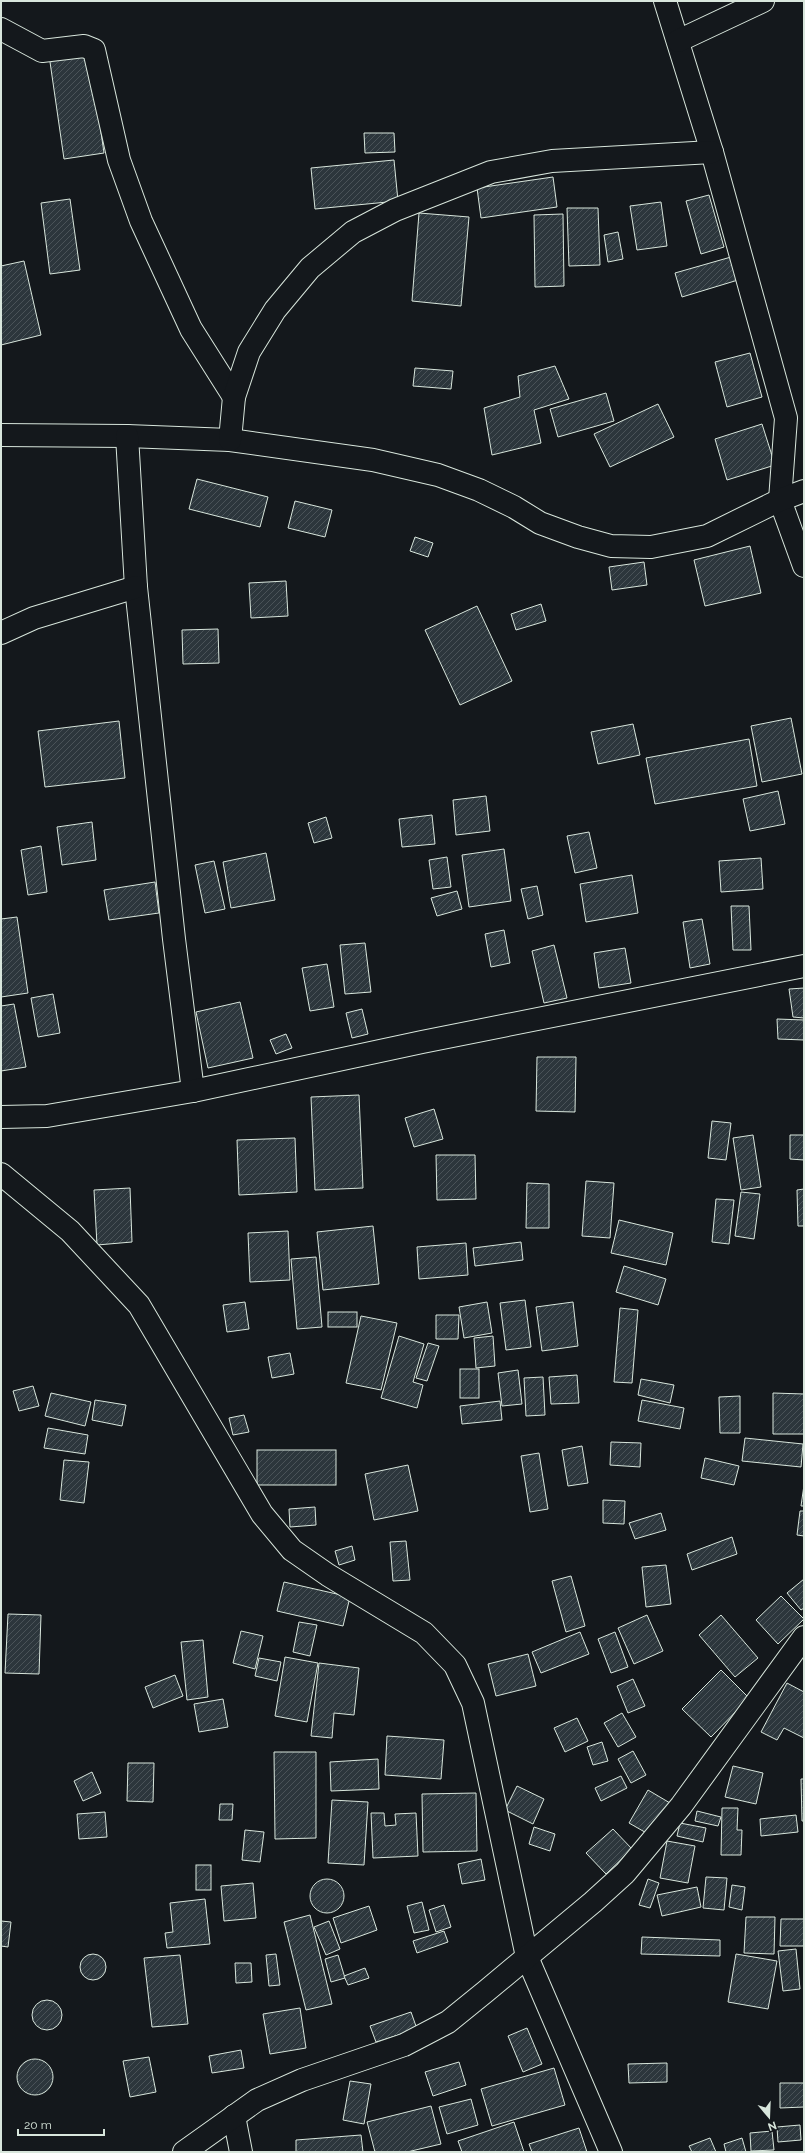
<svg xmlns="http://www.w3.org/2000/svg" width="805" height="2153" font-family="Raleway,sans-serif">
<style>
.building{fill:url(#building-hatch);stroke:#d8e6dc}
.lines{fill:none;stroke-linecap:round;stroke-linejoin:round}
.minor-casing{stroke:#d8e6dc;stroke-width:24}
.minor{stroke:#14181c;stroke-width:22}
</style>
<defs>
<pattern id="building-hatch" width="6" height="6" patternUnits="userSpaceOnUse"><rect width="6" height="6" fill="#2c363c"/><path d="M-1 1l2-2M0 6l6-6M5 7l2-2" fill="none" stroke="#4a5358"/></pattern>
</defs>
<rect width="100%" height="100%" fill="#14181c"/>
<g class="building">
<path d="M 89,49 L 104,153 L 64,159 L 49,55 Z"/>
<path d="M 364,133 L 394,133 L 395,152 L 365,153 Z"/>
<path d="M 394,160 L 398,201 L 315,209 L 311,168 Z"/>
<path d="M 553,177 L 557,207 L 481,218 L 477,188 Z"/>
<path d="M 709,195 L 724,247 L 701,254 L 686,201 Z"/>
<path d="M 70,199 L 80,270 L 50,274 L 41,203 Z"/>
<path d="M 661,202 L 667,246 L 637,250 L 630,206 Z"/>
<path d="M 567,208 L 598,208 L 600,265 L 569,266 Z"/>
<path d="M 419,213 L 469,217 L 461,306 L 412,301 Z"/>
<path d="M 563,214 L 564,286 L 535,287 L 534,215 Z"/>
<path d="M 618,232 L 623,259 L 608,262 L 604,235 Z"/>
<path d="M 731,257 L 738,280 L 682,297 L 675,273 Z"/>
<path d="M 24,261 L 41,335 L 1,345 L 1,266 Z"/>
<path d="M 750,353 L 762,397 L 727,407 L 715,362 Z"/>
<path d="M 555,366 L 569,399 L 534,410 L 541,443 L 492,455 L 484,408 L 520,397 L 518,376 Z"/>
<path d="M 415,368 L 453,371 L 451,389 L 413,386 Z"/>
<path d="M 606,393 L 614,421 L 558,437 L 550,409 Z"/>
<path d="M 658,404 L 674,437 L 610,467 L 594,434 Z"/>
<path d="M 762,424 L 775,465 L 727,480 L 715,439 Z"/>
<path d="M 197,479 L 268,497 L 260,527 L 189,509 Z"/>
<path d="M 295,501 L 332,510 L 325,537 L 288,528 Z"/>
<path d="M 415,537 L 433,543 L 428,557 L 410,551 Z"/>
<path d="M 750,546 L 761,593 L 705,606 L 694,560 Z"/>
<path d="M 644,562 L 647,585 L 612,590 L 609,567 Z"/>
<path d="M 286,581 L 288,616 L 251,618 L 249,583 Z"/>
<path d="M 541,604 L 546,621 L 516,630 L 511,614 Z"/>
<path d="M 477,606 L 512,681 L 460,705 L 425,630 Z"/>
<path d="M 218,629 L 219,663 L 183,664 L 182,630 Z"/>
<path d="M 791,718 L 802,774 L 762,782 L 751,726 Z"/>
<path d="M 119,721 L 125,778 L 45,787 L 38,731 Z"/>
<path d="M 633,724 L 640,755 L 598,764 L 591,732 Z"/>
<path d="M 749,739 L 757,786 L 655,804 L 646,758 Z"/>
<path d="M 778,791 L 785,824 L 750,831 L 743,799 Z"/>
<path d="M 486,796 L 490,831 L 456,835 L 453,800 Z"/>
<path d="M 432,815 L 435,844 L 402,847 L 399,819 Z"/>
<path d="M 326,817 L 332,838 L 314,843 L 308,823 Z"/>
<path d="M 92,822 L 96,860 L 62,865 L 57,827 Z"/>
<path d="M 589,832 L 597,868 L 575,873 L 567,836 Z"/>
<path d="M 41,846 L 47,892 L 28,895 L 21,850 Z"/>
<path d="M 504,849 L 511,901 L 469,907 L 462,855 Z"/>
<path d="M 266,853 L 275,900 L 231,908 L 223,862 Z"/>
<path d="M 447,857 L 451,887 L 433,889 L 429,860 Z"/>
<path d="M 761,858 L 763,889 L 721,892 L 719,861 Z"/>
<path d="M 214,861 L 225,909 L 205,913 L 195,865 Z"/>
<path d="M 632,875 L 638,913 L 586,922 L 580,884 Z"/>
<path d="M 155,882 L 159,913 L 109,920 L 104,890 Z"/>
<path d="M 537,886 L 543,915 L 528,919 L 521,889 Z"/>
<path d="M 457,891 L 462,909 L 437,916 L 431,898 Z"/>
<path d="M 731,906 L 749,906 L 751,950 L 733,950 Z"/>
<path d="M 17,917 L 28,993 L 1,997 L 1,919 Z"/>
<path d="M 702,919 L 710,964 L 690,968 L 683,922 Z"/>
<path d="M 504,930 L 510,963 L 491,967 L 485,934 Z"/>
<path d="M 365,943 L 371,992 L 345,994 L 340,945 Z"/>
<path d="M 554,945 L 567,998 L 544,1003 L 532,951 Z"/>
<path d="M 625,948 L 631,983 L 599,988 L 594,953 Z"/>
<path d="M 327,964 L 334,1007 L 310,1011 L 302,968 Z"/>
<path d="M 804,988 L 804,1018 L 793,1017 L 789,989 Z"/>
<path d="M 53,994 L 60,1033 L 38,1037 L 31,998 Z"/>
<path d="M 240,1002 L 253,1058 L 208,1068 L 196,1012 Z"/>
<path d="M 14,1004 L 26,1067 L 1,1071 L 1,1006 Z"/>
<path d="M 362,1009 L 368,1034 L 352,1038 L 346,1013 Z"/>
<path d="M 777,1019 L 804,1020 L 804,1040 L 778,1039 Z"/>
<path d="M 286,1034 L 292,1048 L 276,1054 L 270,1040 Z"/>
<path d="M 537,1057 L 576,1057 L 575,1112 L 536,1111 Z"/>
<path d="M 359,1095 L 363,1188 L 315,1190 L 311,1097 Z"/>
<path d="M 434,1109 L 443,1139 L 414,1147 L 405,1118 Z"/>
<path d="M 712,1121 L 731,1123 L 726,1160 L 708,1158 Z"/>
<path d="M 753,1135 L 761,1187 L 741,1190 L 733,1138 Z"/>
<path d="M 790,1135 L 804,1135 L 804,1160 L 790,1159 Z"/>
<path d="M 295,1138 L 297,1192 L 239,1195 L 237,1140 Z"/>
<path d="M 436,1155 L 475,1155 L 476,1199 L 437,1200 Z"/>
<path d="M 586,1181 L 614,1183 L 610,1238 L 582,1236 Z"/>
<path d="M 527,1183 L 549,1184 L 549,1228 L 526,1228 Z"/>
<path d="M 130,1188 L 132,1242 L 97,1245 L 94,1190 Z"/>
<path d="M 804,1189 L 804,1226 L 798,1226 L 797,1190 Z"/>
<path d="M 741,1192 L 760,1194 L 754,1239 L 735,1236 Z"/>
<path d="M 716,1199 L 734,1200 L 729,1244 L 712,1242 Z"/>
<path d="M 619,1220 L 673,1233 L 666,1265 L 611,1253 Z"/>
<path d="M 373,1226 L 379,1284 L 323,1290 L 317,1232 Z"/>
<path d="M 288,1231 L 290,1280 L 250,1282 L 248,1233 Z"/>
<path d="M 521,1242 L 523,1260 L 475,1266 L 473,1248 Z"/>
<path d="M 466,1243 L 468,1275 L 419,1279 L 417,1247 Z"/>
<path d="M 316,1257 L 322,1327 L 297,1329 L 291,1259 Z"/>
<path d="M 624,1266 L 666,1279 L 658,1305 L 616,1292 Z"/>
<path d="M 525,1300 L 531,1347 L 506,1350 L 500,1303 Z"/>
<path d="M 245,1302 L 249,1329 L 227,1332 L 223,1305 Z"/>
<path d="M 487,1302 L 492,1333 L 464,1338 L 459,1307 Z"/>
<path d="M 573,1302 L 578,1346 L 542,1351 L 536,1307 Z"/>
<path d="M 620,1308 L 638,1310 L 632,1383 L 614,1382 Z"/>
<rect x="328" y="1312" width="29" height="15"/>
<path d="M 436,1315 L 459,1315 L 458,1339 L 436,1339 Z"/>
<path d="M 361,1316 L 397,1323 L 381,1390 L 346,1383 Z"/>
<path d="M 399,1336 L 424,1344 L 413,1382 L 423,1385 L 417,1408 L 381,1398 Z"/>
<path d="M 493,1336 L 495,1366 L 476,1368 L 474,1338 Z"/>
<path d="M 428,1343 L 439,1346 L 427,1381 L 416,1378 Z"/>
<path d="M 290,1353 L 294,1374 L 272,1378 L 268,1357 Z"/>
<rect x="460" y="1369" width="19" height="29"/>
<path d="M 518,1370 L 522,1404 L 502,1406 L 498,1373 Z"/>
<path d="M 577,1375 L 579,1403 L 551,1404 L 549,1377 Z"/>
<path d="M 543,1377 L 545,1415 L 526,1416 L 524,1378 Z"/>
<path d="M 641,1379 L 674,1385 L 670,1403 L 638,1395 Z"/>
<path d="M 33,1386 L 39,1406 L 19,1411 L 13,1391 Z"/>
<path d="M 51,1393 L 91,1402 L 85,1426 L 45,1416 Z"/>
<path d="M 773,1393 L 804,1394 L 804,1434 L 773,1434 Z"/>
<path d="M 740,1396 L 740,1433 L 720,1433 L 719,1397 Z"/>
<path d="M 95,1400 L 126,1405 L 122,1426 L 92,1420 Z"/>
<path d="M 642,1400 L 684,1408 L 680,1429 L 638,1421 Z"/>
<path d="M 500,1401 L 502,1420 L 462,1424 L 460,1406 Z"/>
<path d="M 244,1415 L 249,1432 L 233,1435 L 229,1418 Z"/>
<path d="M 48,1428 L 88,1435 L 85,1454 L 44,1448 Z"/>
<path d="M 745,1438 L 803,1444 L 801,1467 L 742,1461 Z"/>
<path d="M 611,1442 L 641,1443 L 640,1467 L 610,1465 Z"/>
<path d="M 582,1446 L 588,1483 L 568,1486 L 562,1450 Z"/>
<rect x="257" y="1450" width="79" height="35"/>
<path d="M 539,1453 L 548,1509 L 530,1512 L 521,1456 Z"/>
<path d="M 705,1458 L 739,1466 L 734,1485 L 701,1478 Z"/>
<path d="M 64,1460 L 89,1462 L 84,1503 L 60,1500 Z"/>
<path d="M 408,1465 L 418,1511 L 374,1520 L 365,1474 Z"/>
<path d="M 804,1485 L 804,1506 L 801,1506 Z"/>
<path d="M 603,1500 L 625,1501 L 624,1524 L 603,1523 Z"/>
<path d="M 315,1507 L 316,1525 L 290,1527 L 289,1509 Z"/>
<path d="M 800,1511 L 804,1511 L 804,1536 L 797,1535 Z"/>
<path d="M 661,1513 L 666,1530 L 635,1539 L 629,1523 Z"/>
<path d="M 732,1537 L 737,1554 L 692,1570 L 687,1554 Z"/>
<path d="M 406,1541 L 410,1580 L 393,1581 L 390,1542 Z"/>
<path d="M 352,1546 L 355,1560 L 339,1565 L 335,1551 Z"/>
<path d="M 666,1565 L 671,1604 L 646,1607 L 642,1567 Z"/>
<path d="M 571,1576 L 585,1626 L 566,1632 L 552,1581 Z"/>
<path d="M 804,1579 L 804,1608 L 801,1610 L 787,1593 Z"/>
<path d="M 284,1582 L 350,1597 L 343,1626 L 277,1611 Z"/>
<path d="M 781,1596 L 804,1619 L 778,1644 L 756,1620 Z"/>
<path d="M 8,1614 L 41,1615 L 39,1674 L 5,1673 Z"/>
<path d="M 647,1615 L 663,1651 L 634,1664 L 618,1628 Z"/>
<path d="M 721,1615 L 758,1658 L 735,1677 L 699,1635 Z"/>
<path d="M 299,1622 L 317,1625 L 310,1656 L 293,1652 Z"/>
<path d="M 241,1631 L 263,1636 L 255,1669 L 233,1663 Z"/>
<path d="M 580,1632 L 589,1654 L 541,1673 L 532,1652 Z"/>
<path d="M 615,1632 L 628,1667 L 611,1673 L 598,1639 Z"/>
<path d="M 203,1640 L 208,1697 L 187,1700 L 181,1642 Z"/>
<path d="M 528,1654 L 536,1686 L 496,1696 L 488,1664 Z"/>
<path d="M 285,1657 L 318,1663 L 307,1722 L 275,1716 Z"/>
<path d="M 259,1658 L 281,1662 L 277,1681 L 255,1676 Z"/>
<path d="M 319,1663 L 359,1668 L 354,1715 L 334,1713 L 332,1738 L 311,1736 Z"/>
<path d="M 721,1670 L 749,1698 L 711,1737 L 682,1709 Z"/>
<path d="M 175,1675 L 183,1696 L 153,1708 L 145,1687 Z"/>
<path d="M 633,1679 L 645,1706 L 628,1713 L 617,1686 Z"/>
<path d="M 787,1683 L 804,1692 L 804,1738 L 784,1728 L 777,1740 L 761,1732 Z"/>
<path d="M 223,1699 L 228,1727 L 199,1732 L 194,1704 Z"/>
<path d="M 622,1713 L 636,1737 L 618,1747 L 604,1723 Z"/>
<path d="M 577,1718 L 588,1741 L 565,1752 L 554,1728 Z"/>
<path d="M 387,1736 L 444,1740 L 441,1779 L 385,1775 Z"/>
<path d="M 602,1742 L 608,1761 L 593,1765 L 587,1747 Z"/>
<path d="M 633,1751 L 646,1775 L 631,1783 L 618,1759 Z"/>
<path d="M 274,1752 L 316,1752 L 316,1838 L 275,1839 Z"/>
<path d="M 378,1759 L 379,1789 L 331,1791 L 330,1762 Z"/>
<path d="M 128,1763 L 154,1763 L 153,1802 L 127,1801 Z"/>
<path d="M 733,1766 L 763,1773 L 756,1804 L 725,1797 Z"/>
<path d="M 92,1772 L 101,1793 L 83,1801 L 74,1781 Z"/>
<path d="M 621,1776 L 627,1788 L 601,1801 L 595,1788 Z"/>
<path d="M 801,1779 L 804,1779 L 804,1821 L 802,1821 Z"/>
<path d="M 517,1786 L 544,1799 L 533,1824 L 505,1810 Z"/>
<path d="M 648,1790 L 670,1803 L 650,1835 L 629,1823 Z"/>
<path d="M 476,1793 L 477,1851 L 423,1852 L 422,1794 Z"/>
<path d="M 332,1800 L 368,1802 L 364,1865 L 328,1863 Z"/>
<path d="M 220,1804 L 233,1804 L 232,1820 L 219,1820 Z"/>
<path d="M 722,1808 L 738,1808 L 737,1830 L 742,1830 L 741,1855 L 721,1855 Z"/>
<path d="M 697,1811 L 721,1817 L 718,1826 L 695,1821 Z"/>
<path d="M 105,1812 L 107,1837 L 79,1839 L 77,1814 Z"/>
<path d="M 371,1813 L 384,1813 L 385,1826 L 396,1825 L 395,1814 L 416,1813 L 418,1856 L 373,1858 Z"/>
<path d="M 796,1815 L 798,1832 L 761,1836 L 760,1819 Z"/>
<path d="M 680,1823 L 706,1828 L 703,1842 L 677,1836 Z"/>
<path d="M 534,1827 L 555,1834 L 550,1851 L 529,1844 Z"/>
<path d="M 613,1829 L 632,1849 L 606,1874 L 586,1853 Z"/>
<path d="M 245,1830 L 264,1832 L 260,1862 L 242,1860 Z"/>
<path d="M 667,1841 L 695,1846 L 688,1883 L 660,1878 Z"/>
<path d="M 481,1859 L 485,1880 L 462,1884 L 458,1864 Z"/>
<rect x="196" y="1865" width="15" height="25"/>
<path d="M 706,1877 L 727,1878 L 724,1910 L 703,1908 Z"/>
<circle cx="327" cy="1896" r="17"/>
<path d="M 648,1879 L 659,1883 L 650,1908 L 639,1905 Z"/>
<path d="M 253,1883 L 256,1918 L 224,1921 L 221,1886 Z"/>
<path d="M 732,1885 L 745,1887 L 742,1910 L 729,1907 Z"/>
<path d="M 697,1887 L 701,1907 L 662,1916 L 657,1895 Z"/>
<path d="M 205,1899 L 210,1944 L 167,1948 L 165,1933 L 173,1932 L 170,1903 Z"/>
<path d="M 422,1902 L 429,1930 L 414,1933 L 407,1906 Z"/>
<path d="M 444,1905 L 451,1927 L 436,1932 L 429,1910 Z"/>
<path d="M 369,1906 L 377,1930 L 341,1943 L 333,1918 Z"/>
<path d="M 310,1915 L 332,2004 L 306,2010 L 284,1922 Z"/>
<path d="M 746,1917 L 775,1917 L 774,1954 L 744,1953 Z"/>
<path d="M 781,1919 L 804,1919 L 804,1946 L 780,1946 Z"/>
<path d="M 1,1921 L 11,1922 L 8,1947 L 1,1946 Z"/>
<path d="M 329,1921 L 340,1949 L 326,1955 L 314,1927 Z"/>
<path d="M 444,1931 L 448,1942 L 417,1953 L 413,1941 Z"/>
<path d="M 642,1937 L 720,1940 L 720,1956 L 641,1954 Z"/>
<path d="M 796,1949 L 800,1989 L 783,1991 L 778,1951 Z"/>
<circle cx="93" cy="1967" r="13"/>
<path d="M 276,1954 L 280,1985 L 269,1986 L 266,1955 Z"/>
<path d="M 736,1954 L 777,1961 L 768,2009 L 728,2002 Z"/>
<path d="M 180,1955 L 188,2024 L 152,2027 L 144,1958 Z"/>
<path d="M 338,1955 L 345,1978 L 331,1982 L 325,1959 Z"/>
<path d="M 235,1963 L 251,1963 L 252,1982 L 236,1983 Z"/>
<path d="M 365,1968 L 369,1978 L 348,1985 L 344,1976 Z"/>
<circle cx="47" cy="2015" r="15"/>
<path d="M 300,2008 L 306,2048 L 270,2054 L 263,2014 Z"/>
<path d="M 411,2012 L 417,2029 L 376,2042 L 370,2026 Z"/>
<path d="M 527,2028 L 542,2064 L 523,2072 L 508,2036 Z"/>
<path d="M 241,2050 L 244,2068 L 212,2073 L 209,2056 Z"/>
<path d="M 149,2057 L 156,2092 L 130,2097 L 123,2061 Z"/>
<circle cx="35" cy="2077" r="18"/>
<path d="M 459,2062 L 466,2085 L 433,2096 L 425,2072 Z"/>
<path d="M 667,2063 L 667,2082 L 629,2083 L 628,2064 Z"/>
<path d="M 554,2068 L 565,2105 L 492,2126 L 481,2089 Z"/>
<path d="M 350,2081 L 371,2084 L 364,2124 L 343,2120 Z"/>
<path d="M 780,2083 L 804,2083 L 804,2107 L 780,2108 Z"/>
<path d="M 471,2099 L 478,2125 L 447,2134 L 439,2107 Z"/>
<path d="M 431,2106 L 441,2144 L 407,2152 L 375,2152 L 367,2122 Z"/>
<path d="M 514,2122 L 524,2152 L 462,2152 L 458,2141 Z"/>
<path d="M 800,2125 L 801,2140 L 778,2142 L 777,2127 Z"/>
<path d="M 579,2128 L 587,2152 L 532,2152 L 529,2144 Z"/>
<path d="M 772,2131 L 774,2150 L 751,2151 L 750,2133 Z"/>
<path d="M 361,2135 L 363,2152 L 296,2152 L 296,2140 Z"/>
<path d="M 710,2138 L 716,2152 L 692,2152 L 689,2146 Z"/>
<path d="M 742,2138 L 746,2152 L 726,2152 L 724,2144 Z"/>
</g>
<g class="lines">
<g class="minor-casing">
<g id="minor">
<path d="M 665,1 L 712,152 L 786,418 L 780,500 L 804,566"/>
<path d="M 1,29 L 42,51 L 84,46 L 94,50 L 119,160 L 141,221 L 191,329 L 234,397"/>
<path d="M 678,41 L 763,1"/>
<path d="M 1,435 L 127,436 L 230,440 L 373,460 L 438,475 L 479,490 L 514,507 L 540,523 L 578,537 L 611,546 L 651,547 L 707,536 L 780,500 L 804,491"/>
<path d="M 127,436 L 136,587 L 174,939 L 193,1091"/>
<path d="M 230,440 L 234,397 L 249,352 L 275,310 L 310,268 L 353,232 L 395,210 L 491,172 L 552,161 L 712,152"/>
<path d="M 1,633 L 34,618 L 136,587"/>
<path d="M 1,1117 L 47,1116 L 193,1091 L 422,1042 L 804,966"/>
<path d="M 1,1174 L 70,1231 L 139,1305 L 262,1514 L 292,1550 L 328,1575 L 424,1633 L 455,1665 L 473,1703 L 527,1957 L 611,2152"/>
<path d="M 234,2116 L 241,2152"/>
<path d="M 184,2152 L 257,2100 L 302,2080 L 404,2045 L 448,2022 L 485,1992 L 593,1902 L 625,1873 L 681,1806 L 804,1637"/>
</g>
</g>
<use href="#minor" class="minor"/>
</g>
<rect width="805" height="2153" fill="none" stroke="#d8e6dc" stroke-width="4"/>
<g transform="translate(769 2117) rotate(161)" stroke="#14181c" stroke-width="3" paint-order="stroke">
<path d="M0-3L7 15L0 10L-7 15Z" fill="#d8e6dc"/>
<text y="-6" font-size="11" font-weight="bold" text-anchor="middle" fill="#d8e6dc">N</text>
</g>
<path d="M18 2129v6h86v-6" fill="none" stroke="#d8e6dc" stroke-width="2"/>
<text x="24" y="2129" font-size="12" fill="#d8e6dc" stroke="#14181c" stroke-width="3" paint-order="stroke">20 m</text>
</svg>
